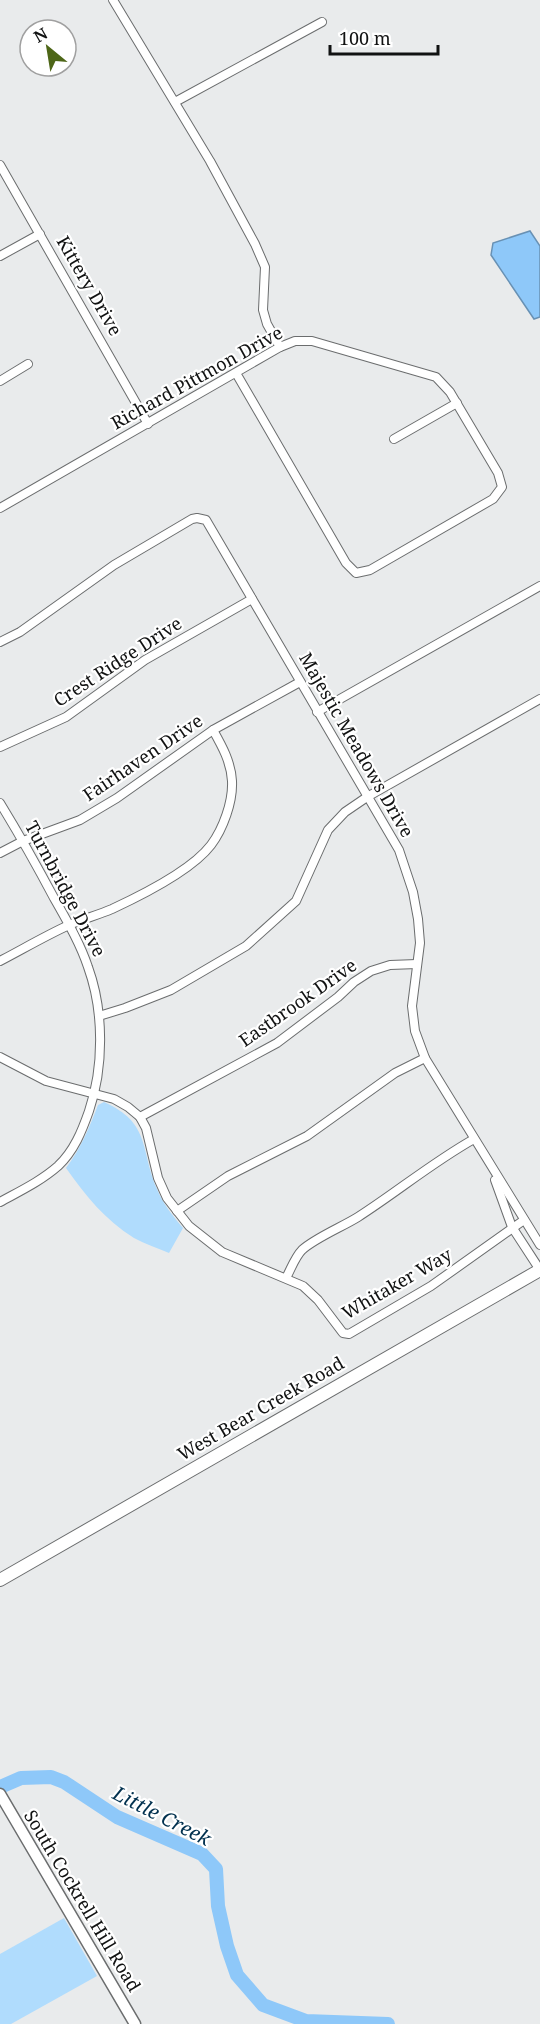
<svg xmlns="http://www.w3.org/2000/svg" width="540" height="2024" font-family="'Noto Serif',serif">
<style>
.green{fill:#b0dcfd}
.water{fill:#8ec8f9;stroke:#6891b4;stroke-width:1.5}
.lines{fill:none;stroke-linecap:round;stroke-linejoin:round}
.river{stroke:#8ec8f9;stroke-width:14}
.minor-casing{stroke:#6b6d6e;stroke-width:10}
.tertiary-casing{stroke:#6b6d6e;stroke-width:13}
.secondary-casing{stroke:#6b6d6e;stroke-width:14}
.minor{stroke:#fff;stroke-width:8}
.tertiary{stroke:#fff;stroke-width:10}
.secondary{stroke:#fff;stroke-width:12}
.labels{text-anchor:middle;stroke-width:4.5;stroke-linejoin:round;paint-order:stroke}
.street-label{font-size:18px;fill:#111212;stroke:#fff}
.water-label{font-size:20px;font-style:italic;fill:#02314f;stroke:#fff}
</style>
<rect width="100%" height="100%" fill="#e9ebec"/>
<g class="green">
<path d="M 104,1102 C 151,1123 140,1149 157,1189 C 163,1204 173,1216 183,1228 L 169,1253 C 158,1248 145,1244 134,1238 C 105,1220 85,1195 66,1168 C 81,1148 89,1128 98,1105 Z"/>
<path d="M 64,1918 L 97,1976 L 11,2024 L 0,2024 L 0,1954 Z"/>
</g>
<path class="water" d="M 530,231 L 540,246 L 540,317 L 534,319 L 491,255 L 493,243 Z"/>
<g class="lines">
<path class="river" d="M 0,1787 L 21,1778 L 51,1777 L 64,1782 L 117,1817 L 202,1854 L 216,1869 L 218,1906 L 227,1946 L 237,1975 L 263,2005 L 306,2021 L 388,2024"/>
<g class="minor-casing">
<g id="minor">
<path d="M 113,0 L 210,161 L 255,244 L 265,267 L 263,310 L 267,324 L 280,347"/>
<path d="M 175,102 L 322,22"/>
<path d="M 0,165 L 148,424"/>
<path d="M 0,256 L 40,234"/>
<path d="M 0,381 L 28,364"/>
<path d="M 394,439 L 457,403"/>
<path d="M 0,508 L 280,347 L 295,341 L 312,341 L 436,377 L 450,392 L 498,473 L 502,487 L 493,499 L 370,570 L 356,573 L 346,563 L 236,373"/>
<path d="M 0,642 L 20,632 L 114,565 L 192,519 L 197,518 L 206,520 L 399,850 L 413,892 L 418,919 L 420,943 L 412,1006 L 415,1031 L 425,1058 L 540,1245"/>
<path d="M 317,712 L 540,586"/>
<path d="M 0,747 L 66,717 L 145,660 L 252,599"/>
<path d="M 0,803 C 19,834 37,866 54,898 C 67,921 80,943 88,967 C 104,1011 104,1067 89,1111 C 82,1131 74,1151 58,1166 C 41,1181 20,1191 0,1202"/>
<path d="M 0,853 L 23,841 L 80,820 L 117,798 L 213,730 L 300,682"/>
<path d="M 0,961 C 23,949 45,936 69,925 C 83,919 98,915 112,909 C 140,896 192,870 211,845 C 223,829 233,802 232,781 C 231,762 222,746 213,730"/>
<path d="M 99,1016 L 125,1008 L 171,990 L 246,946 L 296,901 L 328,830 L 345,812 L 367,797 L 540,699"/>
<path d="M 0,1057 L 46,1081 L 114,1099 L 128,1107 L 140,1117 L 146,1128 L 158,1178 L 167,1198 L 189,1226 L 222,1252 L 303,1286 L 318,1300 L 343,1333 L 349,1334 L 431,1286 L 524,1220"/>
<path d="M 140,1117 L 277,1043 L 338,997 L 354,982 L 371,971 L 390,965 L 417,964"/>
<path d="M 495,1180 L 512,1227 L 540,1270"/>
<path d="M 177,1211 L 228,1176 L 307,1136 L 395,1073 L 425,1058"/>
<path d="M 286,1278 C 291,1269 295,1257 302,1250 C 315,1238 342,1227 358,1217 C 397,1192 433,1162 474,1139"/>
</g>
</g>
<g class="tertiary-casing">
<path id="tertiary" d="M 0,1794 L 135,2024"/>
</g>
<g class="secondary-casing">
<path id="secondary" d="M 0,1580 L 540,1270"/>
</g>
<use href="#minor" class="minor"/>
<use href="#tertiary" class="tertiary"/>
<use href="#secondary" class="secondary"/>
</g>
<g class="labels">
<g class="street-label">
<text transform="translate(89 286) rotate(60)" y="6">Kittery Drive</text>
<text transform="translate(197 378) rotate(-29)" y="6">Richard Pittmon Drive</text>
<text transform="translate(118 662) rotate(-33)" y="6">Crest Ridge Drive</text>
<text transform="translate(356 745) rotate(60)" y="6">Majestic Meadows Drive</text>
<text transform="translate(143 758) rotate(-34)" y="6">Fairhaven Drive</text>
<text transform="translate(65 889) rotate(62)" y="6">Turnbridge Drive</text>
<text transform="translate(298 1003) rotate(-35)" y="6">Eastbrook Drive</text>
<text transform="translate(397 1284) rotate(-30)" y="6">Whitaker Way</text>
<text transform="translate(261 1409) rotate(-30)" y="6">West Bear Creek Road</text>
<text transform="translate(82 1901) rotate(59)" y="6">South Cockrell Hill Road</text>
</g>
<g class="water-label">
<text transform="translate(162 1816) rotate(27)" y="7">Little Creek</text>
</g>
</g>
<g transform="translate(48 48) rotate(330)"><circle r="28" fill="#ffffff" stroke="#a0a0a0" stroke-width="1.5"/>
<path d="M0-4.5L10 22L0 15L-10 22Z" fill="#4d6617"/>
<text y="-9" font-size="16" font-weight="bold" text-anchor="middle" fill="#111212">N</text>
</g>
<path d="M330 45v9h108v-9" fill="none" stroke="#111212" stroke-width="3"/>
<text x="339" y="45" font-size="18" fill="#111212" stroke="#ffffff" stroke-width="4.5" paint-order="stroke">100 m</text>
</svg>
